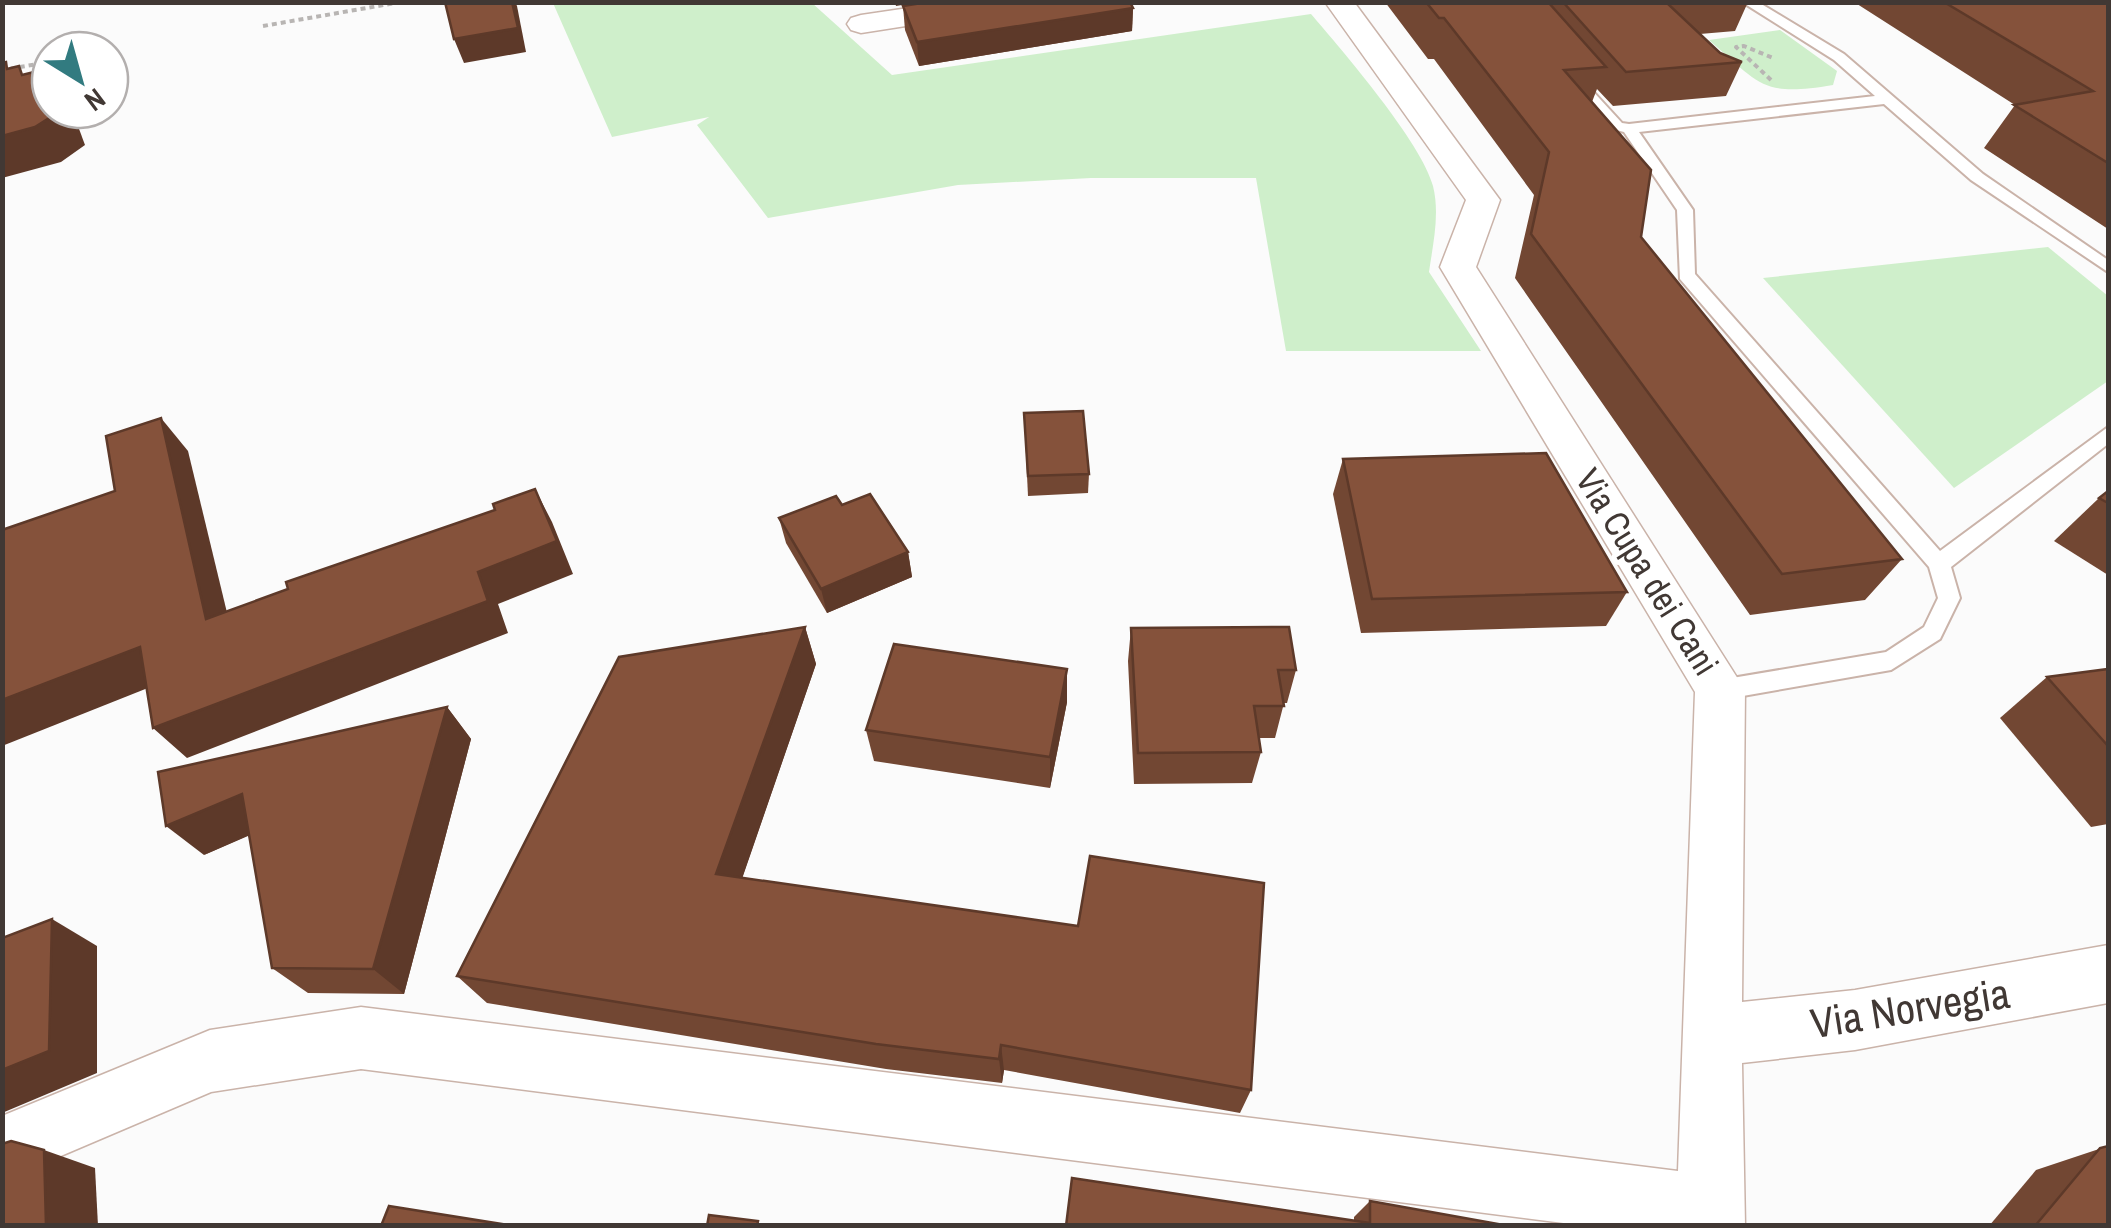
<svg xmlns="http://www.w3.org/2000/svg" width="2111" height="1228" font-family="'Archivo Narrow',sans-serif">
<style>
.green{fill:#cfefcb}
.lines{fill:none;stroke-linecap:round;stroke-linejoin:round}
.lane-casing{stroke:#cab3a9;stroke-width:4}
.street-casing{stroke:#cab3a9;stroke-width:3}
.path{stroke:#b8b5b3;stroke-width:4;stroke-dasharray:5 4;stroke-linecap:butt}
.lane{fill:#fff;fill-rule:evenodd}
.street{fill:#fff;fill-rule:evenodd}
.wall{fill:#724733}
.shaded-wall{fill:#5d3929}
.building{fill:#85523b;stroke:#5d3929;stroke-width:2.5}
.labels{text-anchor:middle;stroke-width:10;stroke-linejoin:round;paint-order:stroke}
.street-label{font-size:35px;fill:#413834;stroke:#fff}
.near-street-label{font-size:42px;fill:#413834;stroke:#fff}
</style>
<rect width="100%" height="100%" fill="#fbfbfb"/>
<g class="green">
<path d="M 553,3 L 812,3 L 892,75 L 1311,14 C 1342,50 1422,143 1433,186 C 1440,214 1433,244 1429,272 L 1481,351 L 1286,351 L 1256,178 L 1091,178 L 958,185 L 768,218 L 697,125 L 709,117 L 612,137 Z"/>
<path d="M 1780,30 L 1837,71 L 1833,85 C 1762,97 1761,85 1709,40 Z"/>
<path d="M 2048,247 L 2108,296 L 2108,381 L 1954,488 L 1763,278 Z"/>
</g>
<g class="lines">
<g class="lane-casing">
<path id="lane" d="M 1742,2 L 1758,2 L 1844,54 L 1983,174 L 2108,260 L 2108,272 L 1971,180 L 1884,104 L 1639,132 L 1693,210 L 1695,274 L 1940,551 L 2108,427 L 2108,444 L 1951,567 L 1960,598 L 1940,639 L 1891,670 L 1720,700 L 1712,697 L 1708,690 L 1712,683 L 1720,680 L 1886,652 L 1924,627 L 1938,598 L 1929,567 L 1680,279 L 1677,210 L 1624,132 L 1612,129 L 1566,78 L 1578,75 L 1622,123 L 1629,124 L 1875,96 L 1834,60 Z"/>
</g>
<g class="street-casing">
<g id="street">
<path d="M 949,2 L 1022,2 L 1008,10 L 861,33 L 851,30 L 847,24 L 851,18 L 861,15 Z"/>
<path d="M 1325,2 L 1354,2 L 1500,200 L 1476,267 L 1745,690 L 1742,1002 L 1855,990 L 2108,945 L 2108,1003 L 1855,1050 L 1742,1063 L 1745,1226 L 1587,1226 L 361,1069 L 211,1092 L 2,1181 L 2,1116 L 210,1030 L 361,1007 L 1678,1171 L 1695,692 L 1440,267 L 1466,200 Z"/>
</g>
</g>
<g class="path">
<path d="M 263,26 L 401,2"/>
<path d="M 2,70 L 50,62"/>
<path d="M 1771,80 L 1736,47 L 1744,46 L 1773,58"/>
</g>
<use href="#lane" class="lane"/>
<use href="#street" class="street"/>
</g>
<g class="wall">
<path d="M 1385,2 L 1748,2 L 1735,31 L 1700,34 L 1720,53 L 1742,62 L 1726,96 L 1613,106 L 1597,89 L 1592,102 L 1641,237 L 1902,559 L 1865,600 L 1750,615 L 1515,278 L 1534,195 L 1434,59 L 1428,59 Z"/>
<path d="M 1854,2 L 2108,2 L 2108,229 L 1984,148 L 2015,105 Z"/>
<path d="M 903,6 L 1133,8 L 1132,31 L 919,66 L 905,30 Z"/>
<path d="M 1024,413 L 1089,474 L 1088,493 L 1028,496 Z"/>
<path d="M 1343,459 L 1627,592 L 1606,626 L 1361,633 L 1333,494 Z"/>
<path d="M 2108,491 L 2108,575 L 2054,541 L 2099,498 Z"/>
<path d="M 842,505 L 908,552 L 912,577 L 827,613 L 786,543 L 779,518 Z"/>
<path d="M 805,627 L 816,664 L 742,878 L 1251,1090 L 1240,1113 L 1004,1070 L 1002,1083 L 886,1069 L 487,1003 L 457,976 Z"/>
<path d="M 1131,628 L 1296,670 L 1287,703 L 1284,703 L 1275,738 L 1259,738 L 1261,752 L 1252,783 L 1134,784 L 1128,661 Z"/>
<path d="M 1067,669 L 1067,702 L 1050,788 L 874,761 L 866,730 Z"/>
<path d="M 2108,669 L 2108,824 L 2091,827 L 2000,718 L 2047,677 Z"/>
<path d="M 447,707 L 471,739 L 404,994 L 308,993 L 272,968 L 249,835 L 204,855 Z"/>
<path d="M 2108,1146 L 2108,1226 L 1989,1226 L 2036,1170 Z"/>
<path d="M 1370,1201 L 1509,1226 L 1066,1226 L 1354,1221 L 1354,1217 Z"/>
</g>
<g class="shaded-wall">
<path d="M 512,2 L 515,2 L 517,6 L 526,52 L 464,63 L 454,39 Z"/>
<path d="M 895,2 L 920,2 L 896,6 Z"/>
<path d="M 1133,8 L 1132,31 L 919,66 L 917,42 Z"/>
<path d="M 60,110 L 72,110 L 85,145 L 61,162 L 2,178 L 2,136 Z"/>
<path d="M 161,418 L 188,451 L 236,650 L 206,619 Z"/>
<path d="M 535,489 L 552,522 L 573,574 L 498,604 L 508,633 L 187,758 L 153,728 Z"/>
<path d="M 908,552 L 912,577 L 827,613 L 821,589 Z"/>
<path d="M 805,627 L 816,664 L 733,905 L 716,874 Z"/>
<path d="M 140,647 L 173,678 L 2,746 L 2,700 Z"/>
<path d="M 1067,669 L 1067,702 L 1050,788 L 1050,757 Z"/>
<path d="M 447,707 L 471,739 L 404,994 L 373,969 Z"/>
<path d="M 242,794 L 276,824 L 204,855 L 166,826 Z"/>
<path d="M 52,919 L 97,946 L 97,1073 L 2,1113 L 2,1070 Z"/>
<path d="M 1001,1045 L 1004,1070 L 1002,1083 L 999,1059 Z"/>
<path d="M 44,1150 L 95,1168 L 98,1226 L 46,1226 Z"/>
</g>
<g class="building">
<path d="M 445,2 L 512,2 L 518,28 L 454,39 Z"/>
<path d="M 928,2 L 1130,2 L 1133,8 L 917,42 L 903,6 Z"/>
<path d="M 1426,2 L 1548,2 L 1606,67 L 1564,70 L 1651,170 L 1641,237 L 1902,559 L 1782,574 L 1531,234 L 1549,152 L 1444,18 L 1439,18 Z"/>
<path d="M 1563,2 L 1690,2 L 1668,4 L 1720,53 L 1742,62 L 1626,72 Z"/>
<path d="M 1944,2 L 2108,2 L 2108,163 L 2014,105 L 2093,91 Z"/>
<path d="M 6,62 L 7,69 L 19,66 L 22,75 L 46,69 L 50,81 L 50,110 L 60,111 L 35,127 L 2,136 L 2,63 Z"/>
<path d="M 1083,411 L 1089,474 L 1028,476 L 1024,413 Z"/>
<path d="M 161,418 L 206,619 L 288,589 L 286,582 L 495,510 L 493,504 L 535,489 L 557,541 L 478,572 L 488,601 L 153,728 L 140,647 L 2,700 L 2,530 L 115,491 L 106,436 Z"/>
<path d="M 1546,453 L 1627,592 L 1372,599 L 1343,459 Z"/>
<path d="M 2108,491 L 2108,503 L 2099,498 Z"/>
<path d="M 870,494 L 908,552 L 821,589 L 779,518 L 836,496 L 842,505 Z"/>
<path d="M 805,627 L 716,874 L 1078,926 L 1090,856 L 1264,883 L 1251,1090 L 1001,1045 L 999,1059 L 876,1044 L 457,976 L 619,657 Z"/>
<path d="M 1289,627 L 1296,670 L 1278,670 L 1284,706 L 1254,706 L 1261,752 L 1138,753 L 1131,628 Z"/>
<path d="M 894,644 L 1067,669 L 1050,757 L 866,730 Z"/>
<path d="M 2108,669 L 2108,746 L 2047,677 Z"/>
<path d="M 447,707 L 373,969 L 272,968 L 242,794 L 166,826 L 158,772 Z"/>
<path d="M 52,919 L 49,1051 L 2,1070 L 2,938 Z"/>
<path d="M 11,1141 L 44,1150 L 46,1226 L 2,1226 L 2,1144 Z"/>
<path d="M 2108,1146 L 2108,1226 L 2035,1226 L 2100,1148 Z"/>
<path d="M 1072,1178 L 1370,1223 L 1370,1201 L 1509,1226 L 1066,1226 Z"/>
<path d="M 389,1206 L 514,1226 L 381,1226 Z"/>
<path d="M 709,1215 L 758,1221 L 757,1226 L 707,1226 Z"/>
</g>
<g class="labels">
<g class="street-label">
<text transform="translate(1647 572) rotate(58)" y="12">Via Cupa dei Cani</text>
</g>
<g class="near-street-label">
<text transform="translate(1910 1008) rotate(-9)" y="15">Via Norvegia</text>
</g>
</g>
<rect width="2111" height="1228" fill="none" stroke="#413834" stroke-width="10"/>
<g transform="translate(80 80) rotate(143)"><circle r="48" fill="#ffffff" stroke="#b3afae" stroke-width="2.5"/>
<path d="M0-8L18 38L0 25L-18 38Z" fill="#327b80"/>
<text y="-15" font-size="28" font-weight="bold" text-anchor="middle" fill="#413834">N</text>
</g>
</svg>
